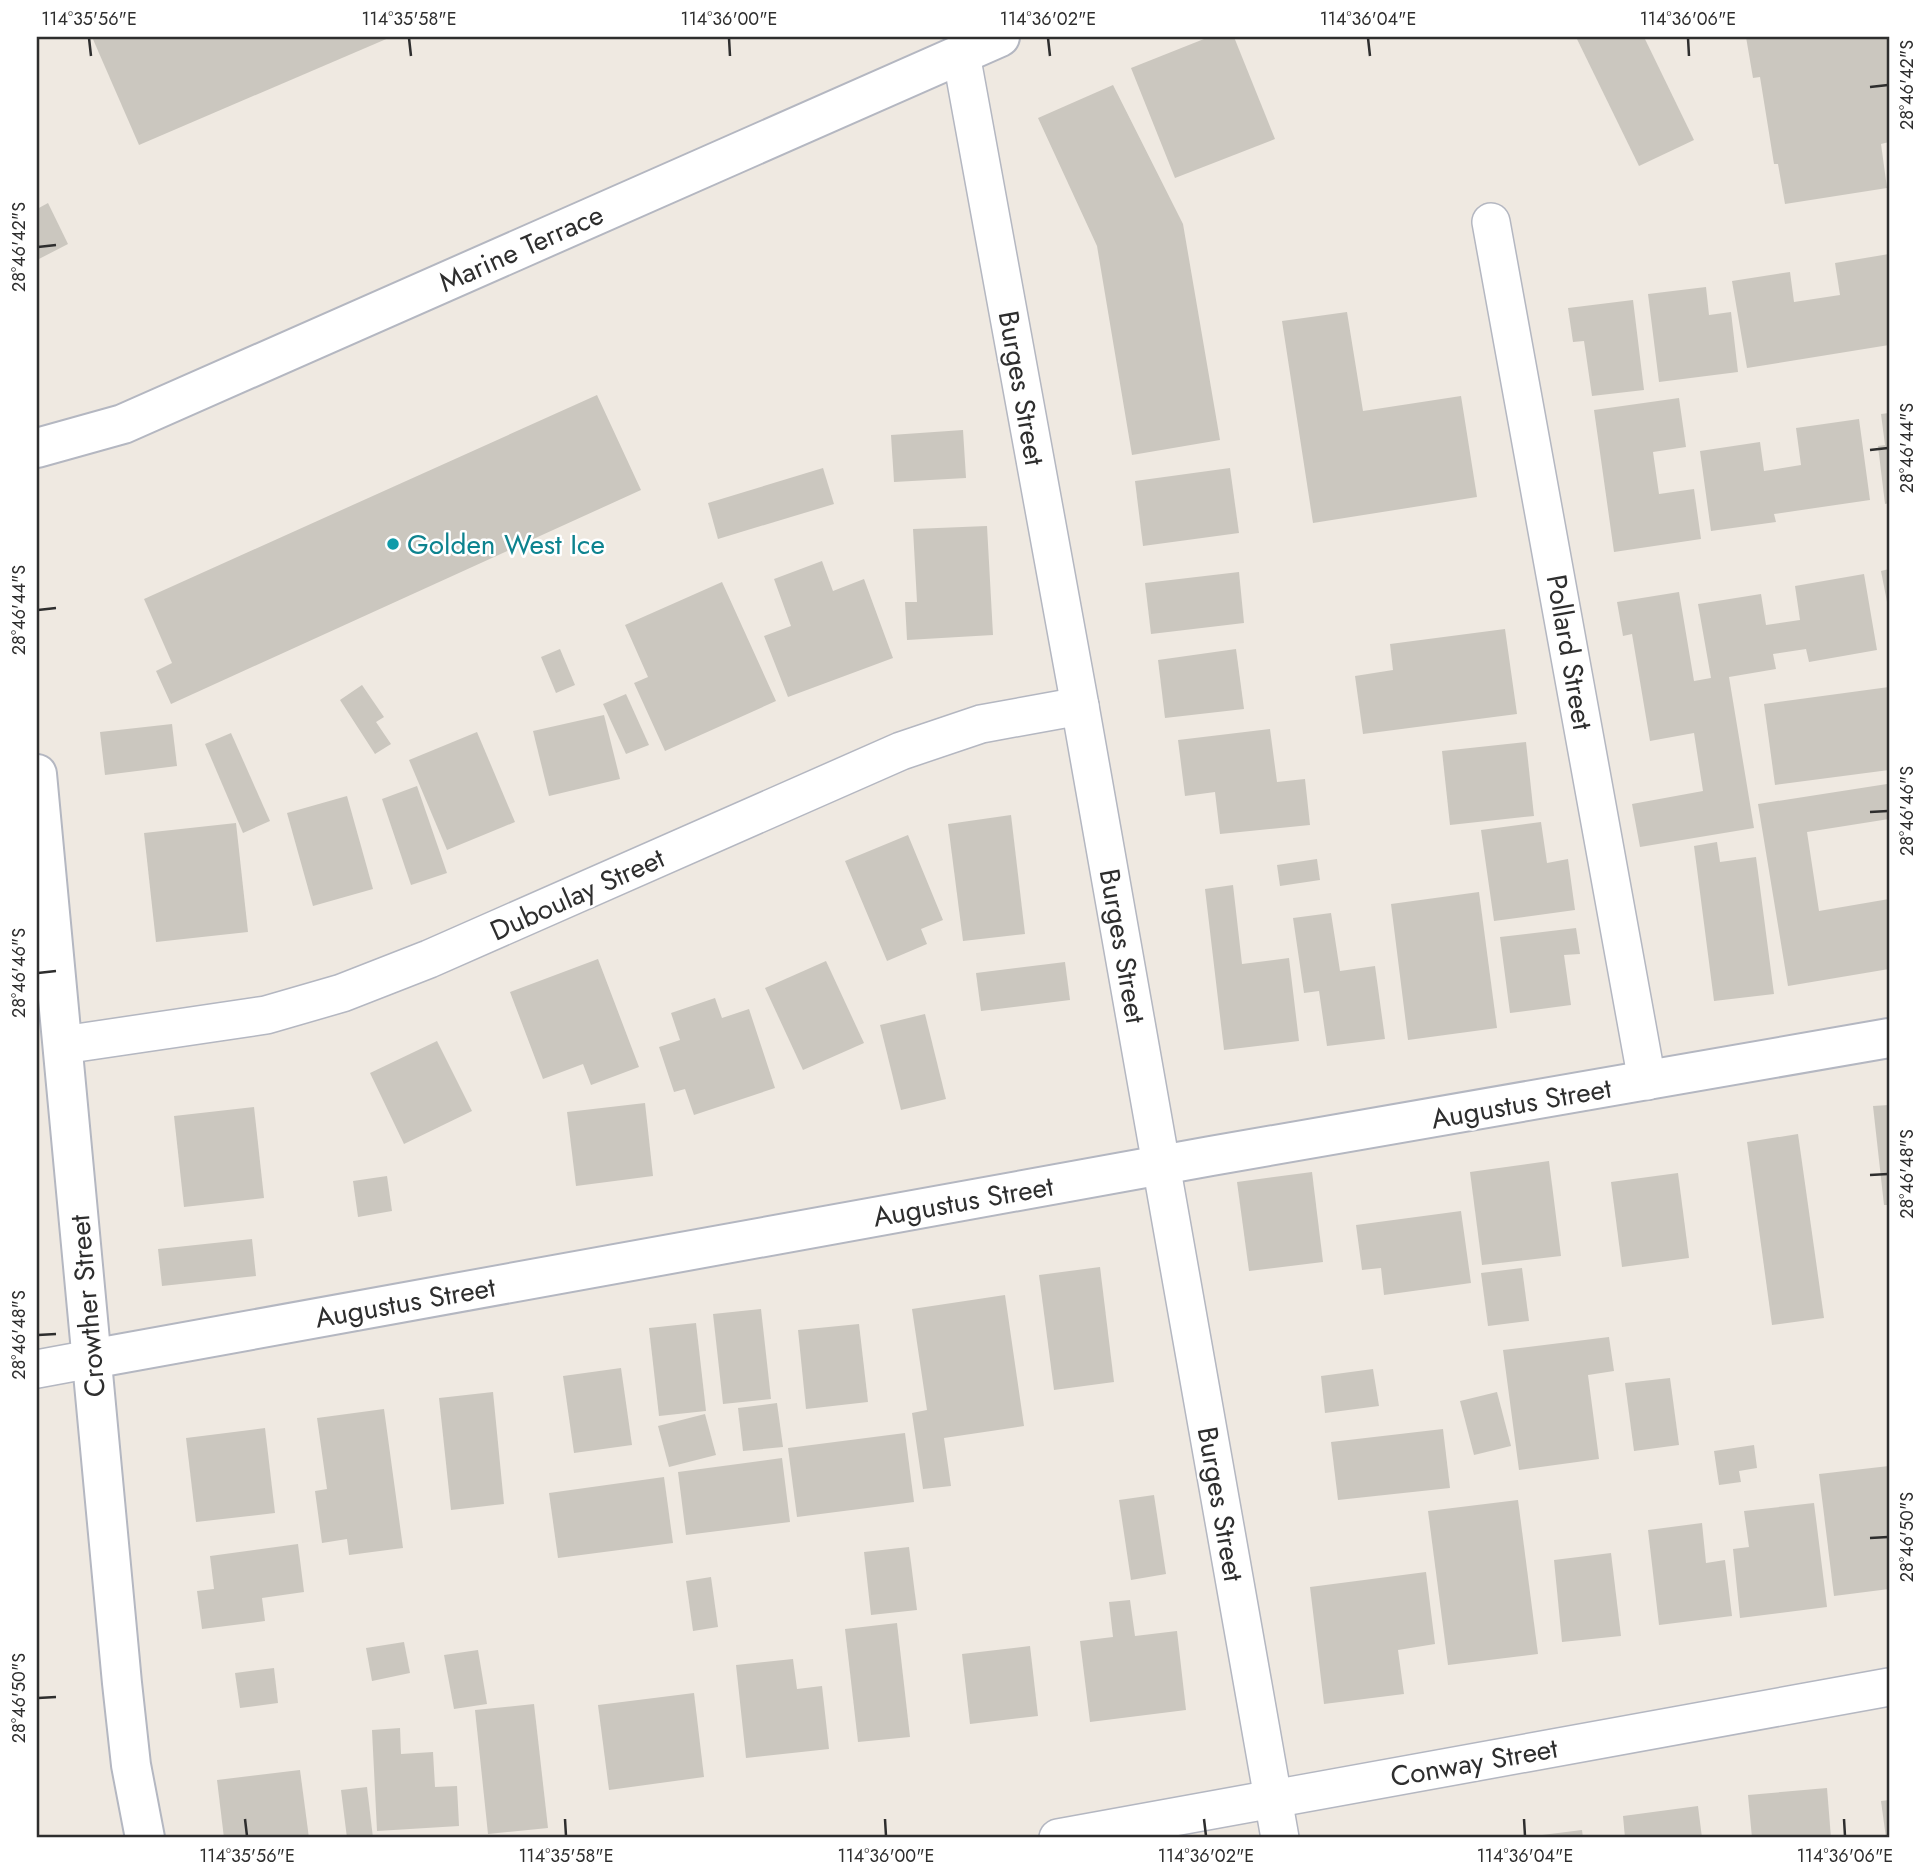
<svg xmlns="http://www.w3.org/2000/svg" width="1926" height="1875" font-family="Jost,sans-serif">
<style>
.building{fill:#cbc7bf}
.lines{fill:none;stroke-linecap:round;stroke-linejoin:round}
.street-casing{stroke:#b4b7c1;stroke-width:40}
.secondary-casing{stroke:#b4b7c1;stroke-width:42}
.street{stroke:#fff;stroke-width:37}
.secondary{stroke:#fff;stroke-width:38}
.ticks{fill:none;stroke:#2e2e2e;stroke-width:2.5}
.culture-dot{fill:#0f9aa8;stroke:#fff;stroke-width:2.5}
.labels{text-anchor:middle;stroke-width:5;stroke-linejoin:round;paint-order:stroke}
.street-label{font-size:28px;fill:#2e2e2e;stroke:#fff}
.culture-label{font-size:28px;fill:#0d838f;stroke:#fff;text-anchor:start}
.neatline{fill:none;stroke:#2e2e2e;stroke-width:2.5}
.ticks-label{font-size:18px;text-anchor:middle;fill:#2e2e2e}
</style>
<rect width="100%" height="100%" fill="#efe9e1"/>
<g class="building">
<path d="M 92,37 L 391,37 L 139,145 Z"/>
<path d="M 1209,37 L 1234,37 L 1275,139 L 1175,178 L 1131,68 Z"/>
<path d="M 1576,37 L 1644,37 L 1694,140 L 1639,166 Z"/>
<path d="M 1746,37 L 1889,37 L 1889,142 L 1881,144 L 1887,188 L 1785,204 L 1778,164 L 1774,164 L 1760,77 L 1753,78 Z"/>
<path d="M 1113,85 L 1183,224 L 1220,440 L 1132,455 L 1097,246 L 1038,118 Z"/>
<path d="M 48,203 L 68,244 L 37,260 L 37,209 Z"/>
<path d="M 1889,254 L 1889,345 L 1747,368 L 1732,281 L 1790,272 L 1794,302 L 1840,295 L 1835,263 Z"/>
<path d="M 1706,287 L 1709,315 L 1731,312 L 1738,372 L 1659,382 L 1648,294 Z"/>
<path d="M 1633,300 L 1644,390 L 1592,396 L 1584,341 L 1573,342 L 1568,308 Z"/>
<path d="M 1347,312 L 1363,411 L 1461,396 L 1477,497 L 1313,523 L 1282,321 Z"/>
<path d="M 597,395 L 641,490 L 171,704 L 156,671 L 172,663 L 144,599 Z"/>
<path d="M 1679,398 L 1686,447 L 1653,452 L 1659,494 L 1694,489 L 1701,539 L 1614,552 L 1594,410 Z"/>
<path d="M 1889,413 L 1889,503 L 1885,504 L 1878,446 L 1885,445 L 1881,414 Z"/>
<path d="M 1859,419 L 1870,500 L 1774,514 L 1776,522 L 1711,531 L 1700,451 L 1760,442 L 1764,471 L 1801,465 L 1796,428 Z"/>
<path d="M 963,430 L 966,478 L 894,482 L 891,435 Z"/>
<path d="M 823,468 L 834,504 L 718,539 L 708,503 Z"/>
<path d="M 1230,468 L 1239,533 L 1143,546 L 1135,481 Z"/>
<path d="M 987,526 L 993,635 L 907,640 L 905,602 L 917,602 L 913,529 Z"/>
<path d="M 822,561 L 833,591 L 864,579 L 893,658 L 788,697 L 764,636 L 791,626 L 774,579 Z"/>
<path d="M 1889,569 L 1889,607 L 1888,607 L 1881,571 Z"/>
<path d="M 1239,572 L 1244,623 L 1151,634 L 1145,583 Z"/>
<path d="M 1864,574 L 1877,650 L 1809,662 L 1806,649 L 1773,654 L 1776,669 L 1729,677 L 1754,828 L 1640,847 L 1632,804 L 1703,791 L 1694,733 L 1650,741 L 1632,634 L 1623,636 L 1617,602 L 1679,592 L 1694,681 L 1711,678 L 1698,604 L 1761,594 L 1766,625 L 1800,620 L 1795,586 Z"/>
<path d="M 722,582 L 776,701 L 665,751 L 634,683 L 648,677 L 625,625 Z"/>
<path d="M 1505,629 L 1517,714 L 1363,734 L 1355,676 L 1393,670 L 1390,644 Z"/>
<path d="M 560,649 L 575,685 L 556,693 L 541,657 Z"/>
<path d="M 1236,649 L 1244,709 L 1165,718 L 1158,660 Z"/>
<path d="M 362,685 L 384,717 L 376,722 L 391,744 L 375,754 L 340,700 Z"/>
<path d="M 1889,687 L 1889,770 L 1775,785 L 1764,704 Z"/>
<path d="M 626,694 L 649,745 L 626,754 L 603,704 Z"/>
<path d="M 604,715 L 620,779 L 549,796 L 533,731 Z"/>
<path d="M 172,724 L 177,766 L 105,775 L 100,732 Z"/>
<path d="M 1270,729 L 1277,782 L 1305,779 L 1310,825 L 1220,834 L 1215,792 L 1185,796 L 1178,740 Z"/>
<path d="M 477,732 L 515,822 L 447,850 L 409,760 Z"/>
<path d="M 231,733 L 270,821 L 243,833 L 205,744 Z"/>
<path d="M 1526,742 L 1534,816 L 1450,825 L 1442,751 Z"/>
<path d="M 1887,784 L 1889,819 L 1807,832 L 1819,911 L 1889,899 L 1889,969 L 1788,986 L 1758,804 Z"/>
<path d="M 417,786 L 447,873 L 411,885 L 382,799 Z"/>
<path d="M 347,796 L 373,889 L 313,906 L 287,813 Z"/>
<path d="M 1011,815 L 1025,934 L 963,941 L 948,824 Z"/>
<path d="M 1541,822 L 1547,863 L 1568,859 L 1575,910 L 1494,921 L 1481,830 Z"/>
<path d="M 236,823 L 248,932 L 156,942 L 144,833 Z"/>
<path d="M 908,835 L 943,920 L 921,929 L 927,944 L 887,961 L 845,861 Z"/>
<path d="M 1717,842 L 1720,862 L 1756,857 L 1774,994 L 1714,1001 L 1694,846 Z"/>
<path d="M 1317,859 L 1320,880 L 1280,886 L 1277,865 Z"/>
<path d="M 1233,885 L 1242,964 L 1289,958 L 1299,1041 L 1224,1050 L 1205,889 Z"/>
<path d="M 1479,892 L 1497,1028 L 1408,1040 L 1391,904 Z"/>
<path d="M 1331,913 L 1340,971 L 1375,966 L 1385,1039 L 1327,1046 L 1319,991 L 1304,993 L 1293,918 Z"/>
<path d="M 1576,928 L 1580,954 L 1564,955 L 1571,1005 L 1510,1013 L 1500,937 Z"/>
<path d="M 598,959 L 639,1067 L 591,1085 L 583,1064 L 543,1079 L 510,992 Z"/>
<path d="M 826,961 L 864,1043 L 803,1070 L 765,988 Z"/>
<path d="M 1065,962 L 1070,1000 L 981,1011 L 976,973 Z"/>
<path d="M 715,998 L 722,1018 L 749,1009 L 775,1088 L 694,1115 L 685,1089 L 674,1092 L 659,1047 L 680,1040 L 671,1013 Z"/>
<path d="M 925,1014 L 946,1099 L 901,1110 L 880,1025 Z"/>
<path d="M 437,1041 L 472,1111 L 404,1144 L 370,1073 Z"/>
<path d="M 645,1103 L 653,1176 L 576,1186 L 567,1112 Z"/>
<path d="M 1889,1105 L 1889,1205 L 1884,1205 L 1873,1106 Z"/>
<path d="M 254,1107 L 264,1198 L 184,1207 L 174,1116 Z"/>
<path d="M 1798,1134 L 1824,1318 L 1772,1325 L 1747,1142 Z"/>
<path d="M 1549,1161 L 1561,1256 L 1482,1265 L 1470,1172 Z"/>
<path d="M 1312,1172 L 1323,1262 L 1249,1271 L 1237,1182 Z"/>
<path d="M 1678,1173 L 1689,1258 L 1622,1267 L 1611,1182 Z"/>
<path d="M 387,1176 L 392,1211 L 358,1217 L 353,1181 Z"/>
<path d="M 1461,1211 L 1471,1283 L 1384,1295 L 1381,1268 L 1362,1270 L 1356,1225 Z"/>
<path d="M 252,1239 L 256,1276 L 162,1286 L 158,1249 Z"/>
<path d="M 1100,1267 L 1114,1382 L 1054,1390 L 1039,1275 Z"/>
<path d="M 1522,1268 L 1529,1321 L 1488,1326 L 1481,1273 Z"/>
<path d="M 1005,1295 L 1024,1426 L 944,1438 L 951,1486 L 923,1489 L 912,1413 L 927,1410 L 912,1309 Z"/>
<path d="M 761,1309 L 771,1399 L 723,1404 L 713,1314 Z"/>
<path d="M 696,1323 L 706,1411 L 659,1416 L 649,1328 Z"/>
<path d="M 859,1324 L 868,1402 L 806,1409 L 798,1330 Z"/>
<path d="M 1609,1337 L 1614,1371 L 1588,1375 L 1599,1459 L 1519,1470 L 1503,1350 Z"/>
<path d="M 621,1368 L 632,1445 L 574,1453 L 563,1376 Z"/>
<path d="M 1373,1369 L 1379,1406 L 1325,1413 L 1321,1376 Z"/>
<path d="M 1670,1378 L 1679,1445 L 1634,1451 L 1625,1383 Z"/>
<path d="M 493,1392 L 504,1504 L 451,1510 L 439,1398 Z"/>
<path d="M 1497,1392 L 1511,1446 L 1474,1455 L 1460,1401 Z"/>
<path d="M 777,1403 L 783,1447 L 743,1451 L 738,1408 Z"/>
<path d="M 384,1409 L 403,1548 L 349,1555 L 347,1539 L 322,1543 L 315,1491 L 327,1489 L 317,1418 Z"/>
<path d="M 705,1414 L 716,1455 L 669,1467 L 658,1426 Z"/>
<path d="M 265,1428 L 275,1513 L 196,1522 L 186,1438 Z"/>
<path d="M 1443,1429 L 1450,1488 L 1338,1500 L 1331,1442 Z"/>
<path d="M 905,1433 L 914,1502 L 797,1517 L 788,1448 Z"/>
<path d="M 1754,1445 L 1757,1468 L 1739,1471 L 1741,1482 L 1719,1485 L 1714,1451 Z"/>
<path d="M 782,1458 L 790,1522 L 686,1535 L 678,1472 Z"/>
<path d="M 1889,1466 L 1889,1589 L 1834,1596 L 1819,1474 Z"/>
<path d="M 664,1477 L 673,1543 L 558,1558 L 549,1493 Z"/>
<path d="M 1154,1495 L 1166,1574 L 1131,1580 L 1119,1500 Z"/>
<path d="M 1518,1500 L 1538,1654 L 1448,1665 L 1428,1511 Z"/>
<path d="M 1814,1503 L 1827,1607 L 1740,1618 L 1733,1549 L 1749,1547 L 1744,1511 Z"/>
<path d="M 1702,1523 L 1706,1563 L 1725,1560 L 1732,1616 L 1659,1625 L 1648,1530 Z"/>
<path d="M 298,1544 L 304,1592 L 262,1598 L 265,1621 L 202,1629 L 197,1591 L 214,1589 L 210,1556 Z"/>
<path d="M 909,1547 L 917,1610 L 871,1615 L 864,1552 Z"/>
<path d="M 1611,1553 L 1621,1636 L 1562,1642 L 1554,1560 Z"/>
<path d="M 1426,1572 L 1435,1644 L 1398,1650 L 1404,1694 L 1324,1704 L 1310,1587 Z"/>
<path d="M 711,1577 L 718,1627 L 693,1631 L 686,1581 Z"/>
<path d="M 1130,1600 L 1135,1636 L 1177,1631 L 1186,1710 L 1090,1722 L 1080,1641 L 1113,1637 L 1109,1602 Z"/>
<path d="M 897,1623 L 910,1737 L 858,1742 L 845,1629 Z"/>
<path d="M 404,1642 L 410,1673 L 372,1681 L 366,1648 Z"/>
<path d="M 1030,1646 L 1038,1716 L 970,1724 L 962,1654 Z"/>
<path d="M 478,1650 L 487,1704 L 454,1709 L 444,1655 Z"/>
<path d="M 793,1659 L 797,1689 L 822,1686 L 829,1749 L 746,1758 L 736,1665 Z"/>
<path d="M 274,1668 L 278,1703 L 240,1708 L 235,1673 Z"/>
<path d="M 694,1693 L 704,1777 L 609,1790 L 598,1705 Z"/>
<path d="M 534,1704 L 548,1828 L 488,1834 L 475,1710 Z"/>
<path d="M 400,1728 L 401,1754 L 433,1752 L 435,1787 L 457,1786 L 459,1826 L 377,1831 L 372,1730 Z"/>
<path d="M 300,1770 L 309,1838 L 224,1838 L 217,1780 Z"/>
<path d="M 367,1787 L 373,1838 L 347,1838 L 341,1790 Z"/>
<path d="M 1827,1788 L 1831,1838 L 1752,1838 L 1748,1795 Z"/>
<path d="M 1889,1800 L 1889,1838 L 1886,1838 L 1881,1801 Z"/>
<path d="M 1698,1806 L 1702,1838 L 1625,1838 L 1623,1816 Z"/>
<path d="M 1582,1830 L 1583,1838 L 1526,1838 L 1526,1837 Z"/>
</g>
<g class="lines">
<g class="street-casing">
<g id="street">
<path d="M 961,54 L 1080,706 L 1280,1838"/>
<path d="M 1491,222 L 1647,1081"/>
<path d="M 63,1045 L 266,1015 L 342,993 L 429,959 L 901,751 L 981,724 L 1080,706"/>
<path d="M 37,1369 L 91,1359"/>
<path d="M 1058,1838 L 1889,1687"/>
</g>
</g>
<g class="secondary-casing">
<g id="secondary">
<path d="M 37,448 L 123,424 L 1000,37"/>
<path d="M 37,774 L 122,1683 L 131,1765 L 145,1838"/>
<path d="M 91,1359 L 1211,1156 L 1889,1038"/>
</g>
</g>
<use href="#street" class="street"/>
<use href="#secondary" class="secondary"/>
</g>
<path class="ticks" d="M 89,38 L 91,56M 409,38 L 411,56M 729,38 L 730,56M 1048,38 L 1050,56M 1368,38 L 1370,56M 1688,38 L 1689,56M 1870,87 L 1888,85M 38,247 L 56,245M 1870,450 L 1888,448M 38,610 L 56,608M 1870,812 L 1888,811M 38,973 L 56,971M 1870,1175 L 1888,1174M 38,1335 L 56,1334M 1870,1538 L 1888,1537M 38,1698 L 56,1697M 245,1819 L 247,1836M 565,1819 L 566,1836M 885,1819 L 886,1836M 1204,1819 L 1206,1836M 1524,1819 L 1525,1836M 1844,1819 L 1845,1836"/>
<circle class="culture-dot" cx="393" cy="544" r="7"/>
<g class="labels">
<g class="street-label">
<text transform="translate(521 248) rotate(-24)" y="10">Marine Terrace</text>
<text transform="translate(1022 388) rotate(80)" y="10">Burges Street</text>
<text transform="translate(1570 652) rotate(80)" y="10">Pollard Street</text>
<text transform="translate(577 894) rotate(-24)" y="10">Duboulay Street</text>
<text transform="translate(1123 946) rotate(80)" y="10">Burges Street</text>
<text transform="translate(1521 1103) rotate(-10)" y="10">Augustus Street</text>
<text transform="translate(963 1201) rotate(-10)" y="10">Augustus Street</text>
<text transform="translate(405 1302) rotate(-10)" y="10">Augustus Street</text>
<text transform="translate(87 1306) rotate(-95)" y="10">Crowther Street</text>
<text transform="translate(1221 1504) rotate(80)" y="10">Burges Street</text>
<text transform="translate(1474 1762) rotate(-10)" y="10">Conway Street</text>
</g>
<g class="culture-label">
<text x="407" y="554">Golden West Ice</text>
</g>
</g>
<rect width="1926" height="1875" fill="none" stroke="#ffffff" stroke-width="77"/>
<rect x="38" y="38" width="1850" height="1798" class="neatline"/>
<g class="ticks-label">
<text x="89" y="25">114°35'56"E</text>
<text x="409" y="25">114°35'58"E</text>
<text x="729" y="25">114°36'00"E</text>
<text x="1048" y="25">114°36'02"E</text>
<text x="1368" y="25">114°36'04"E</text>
<text x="1688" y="25">114°36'06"E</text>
<text transform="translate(1907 85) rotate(-90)" y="6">28°46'42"S</text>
<text transform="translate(19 247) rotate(-90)" y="6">28°46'42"S</text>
<text transform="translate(1907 448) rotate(-90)" y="6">28°46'44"S</text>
<text transform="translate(19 610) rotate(-90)" y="6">28°46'44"S</text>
<text transform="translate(1907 811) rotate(-90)" y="6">28°46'46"S</text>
<text transform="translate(19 973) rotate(-90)" y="6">28°46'46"S</text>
<text transform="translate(1907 1174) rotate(-90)" y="6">28°46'48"S</text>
<text transform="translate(19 1335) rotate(-90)" y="6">28°46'48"S</text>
<text transform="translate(1907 1537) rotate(-90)" y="6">28°46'50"S</text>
<text transform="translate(19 1698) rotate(-90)" y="6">28°46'50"S</text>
<text x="247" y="1862">114°35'56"E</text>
<text x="566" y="1862">114°35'58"E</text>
<text x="886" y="1862">114°36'00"E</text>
<text x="1206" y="1862">114°36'02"E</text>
<text x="1525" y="1862">114°36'04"E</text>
<text x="1845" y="1862">114°36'06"E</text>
</g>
</svg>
